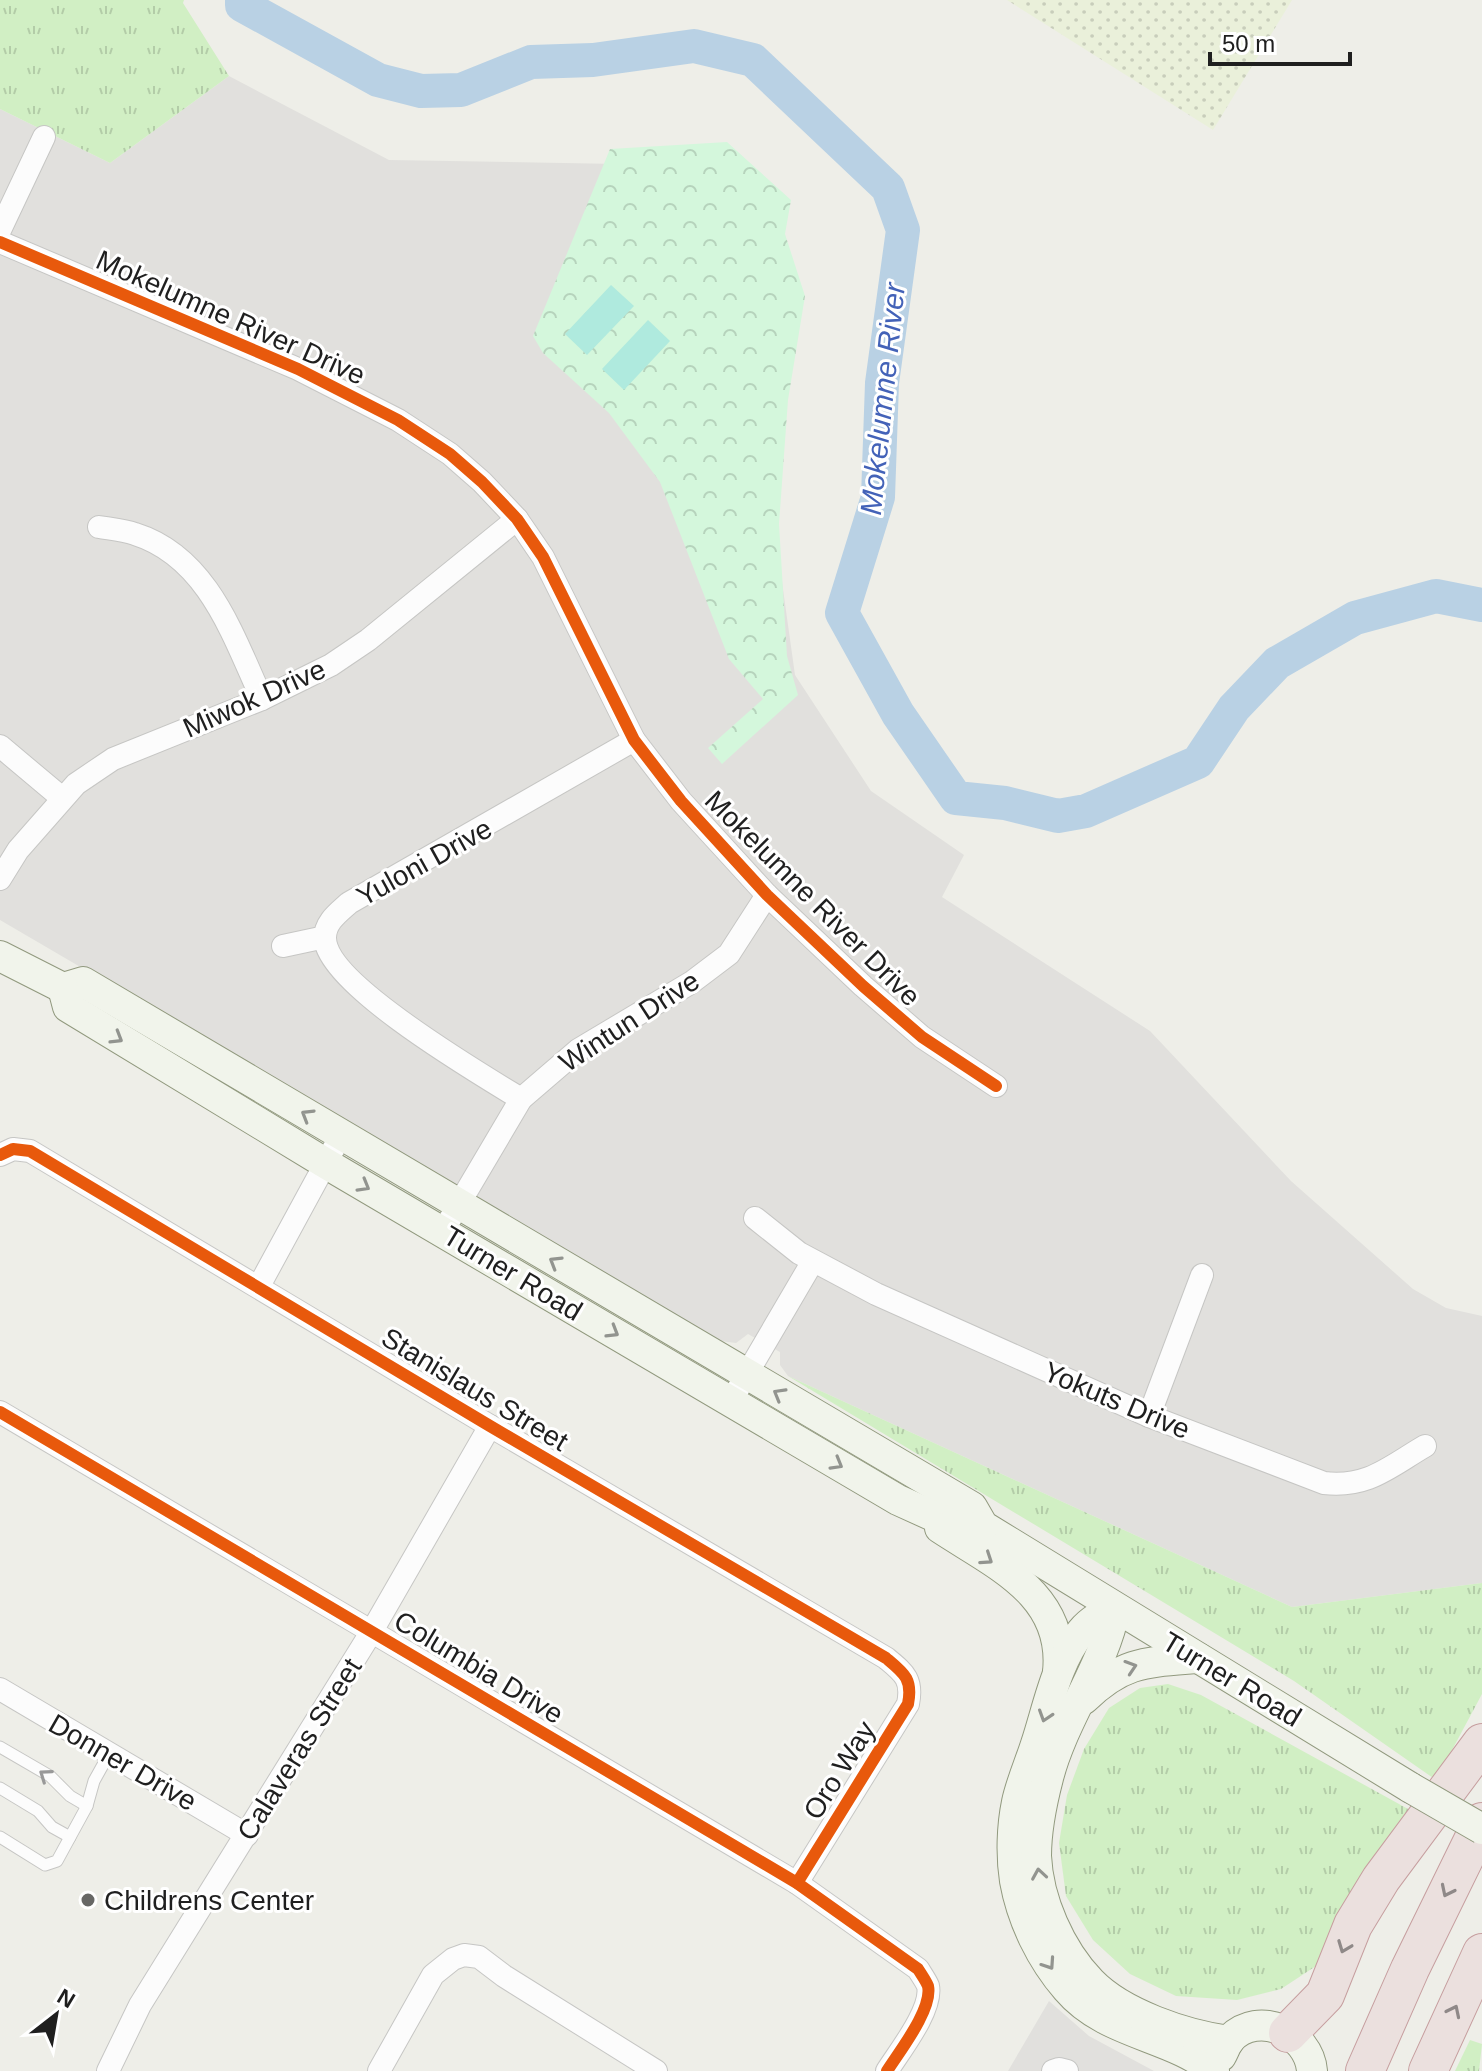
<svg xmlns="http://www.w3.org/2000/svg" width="1482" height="2071" font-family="Arial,sans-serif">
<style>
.residential{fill:#e1e0dd}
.farmland{fill:url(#farmland-dots)}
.grass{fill:url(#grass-tufts)}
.park{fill:url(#park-crowns)}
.pitch{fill:#afeade}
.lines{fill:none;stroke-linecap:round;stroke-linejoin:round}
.river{stroke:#b9d1e4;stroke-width:34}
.service-casing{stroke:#c6c6c4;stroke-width:13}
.minor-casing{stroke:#c6c6c4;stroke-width:24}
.secondary-casing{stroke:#91997e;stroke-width:32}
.motorway-casing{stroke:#c69e9f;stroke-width:40}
.service{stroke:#fcfcfc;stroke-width:11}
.minor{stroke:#fcfcfc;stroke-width:22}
.secondary{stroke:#f1f4eb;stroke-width:30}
.motorway{stroke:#ebe0de;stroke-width:38}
.secondary-bridge-casing{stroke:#91997e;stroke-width:32;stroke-linecap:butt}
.secondary-bridge{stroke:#f1f4eb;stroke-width:30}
.cycleway-casing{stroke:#fff;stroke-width:17}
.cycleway{stroke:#e8590c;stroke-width:12}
.oneway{stroke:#92948f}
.oneway2{stroke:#999}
.oneway3{stroke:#8f8988}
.poi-dot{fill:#676765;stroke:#fff;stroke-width:3}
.labels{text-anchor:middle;stroke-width:6;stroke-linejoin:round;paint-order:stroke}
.street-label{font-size:28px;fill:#1f1f1f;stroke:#fff}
.poi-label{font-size:28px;fill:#1f1f1f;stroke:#fff;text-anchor:start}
.water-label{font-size:30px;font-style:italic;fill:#4362b8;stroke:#fff}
</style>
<defs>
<pattern id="farmland-dots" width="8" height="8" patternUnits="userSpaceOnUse" patternTransform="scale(2)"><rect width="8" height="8" fill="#eaf0da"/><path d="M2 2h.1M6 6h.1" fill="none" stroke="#c8cdbb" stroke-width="1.8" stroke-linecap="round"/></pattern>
<pattern id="grass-tufts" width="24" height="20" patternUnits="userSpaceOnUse" patternTransform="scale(2)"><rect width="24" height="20" fill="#d1efc4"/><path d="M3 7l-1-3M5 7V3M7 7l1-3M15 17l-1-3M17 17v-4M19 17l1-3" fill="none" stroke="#b3cca8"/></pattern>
<pattern id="park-crowns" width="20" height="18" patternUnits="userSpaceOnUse" patternTransform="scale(2)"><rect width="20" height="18" fill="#d4f7dc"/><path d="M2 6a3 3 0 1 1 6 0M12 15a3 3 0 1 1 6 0" fill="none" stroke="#b6d3bc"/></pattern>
</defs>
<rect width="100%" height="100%" fill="#eeeee8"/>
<g class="residential">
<path d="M 229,76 L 389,160 L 674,165 L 774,525 L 795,675 L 871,791 L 964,855 L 942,897 L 1150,1031 L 1291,1181 L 1413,1289 L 1446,1308 L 1482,1316 L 1482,1583 L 1292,1607 L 788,1376 L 780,1365 L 780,1352 L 748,1334 L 736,1343 L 720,1341 L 0,920 L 0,109 L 110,163 Z"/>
<path d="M 1049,2001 L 1089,2036 L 1154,2071 L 1008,2071 Z"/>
</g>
<path class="farmland" d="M 1007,0 L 1292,0 L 1213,130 Z"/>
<g class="grass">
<path d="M 0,0 L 184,0 L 183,3 L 229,76 L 110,163 L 0,109 Z"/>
<path d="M 788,1376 L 1292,1607 L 1482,1583 L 1482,1694 L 1436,1780 L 1294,1681 Z"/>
<path d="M 1168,1684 L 1201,1695 L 1419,1815 L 1319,1964 L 1281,1989 L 1237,2000 L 1176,1996 L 1130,1974 L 1093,1940 L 1066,1896 L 1059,1843 L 1067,1795 L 1084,1749 L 1109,1708 L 1140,1688 Z"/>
<path d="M 1470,2040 L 1482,2044 L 1479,2071 L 1455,2071 Z"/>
</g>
<path class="park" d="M 727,142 L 791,200 L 785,234 L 805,296 L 788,400 L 779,524 L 787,656 L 798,695 L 722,764 L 708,748 L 763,699 L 729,659 L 660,482 L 609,413 L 543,353 L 533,336 L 610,149 Z"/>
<g class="pitch">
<path d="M 611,285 L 634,306 L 587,355 L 565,334 Z"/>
<path d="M 648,320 L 670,341 L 624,390 L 602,369 Z"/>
</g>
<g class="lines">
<path class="river" d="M 242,0 L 242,5 L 378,80 L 421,91 L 461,90 L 531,62 L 593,60 L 694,46 L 753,60 L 888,188 L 903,230 L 882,383 L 878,497 L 842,613 L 898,714 L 956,798 L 1005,803 L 1058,816 L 1086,811 L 1198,762 L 1234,708 L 1277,663 L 1355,618 L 1436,596 L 1482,605"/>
<g class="service-casing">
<g id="service">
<path d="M 0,1747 L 50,1776 L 70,1796 L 87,1806"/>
<path d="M 0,1788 L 38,1811 L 52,1827 L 70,1837"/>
<path d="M 0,1837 L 45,1865 L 57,1861 L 87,1806 L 94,1781 L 109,1754"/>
</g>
</g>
<g class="minor-casing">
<g id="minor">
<path d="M 0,230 L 44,137"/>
<path d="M 0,242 L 298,369 L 398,420 L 450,454 L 482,482 L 517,519 L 543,557 L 634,740 L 681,801 L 767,895 L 863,986 L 922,1037 L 996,1086"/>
<path d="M 99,527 C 111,529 124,530 135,534 C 208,557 233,636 262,699"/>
<path d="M 0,746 L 62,798"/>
<path d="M 0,879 L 18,850 L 76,784 L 113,759 L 262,699 L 331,665 L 368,640 L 517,519"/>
<path d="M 283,946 L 325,937"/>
<path d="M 521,1099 C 482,1075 326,984 325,938 C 325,922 338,913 349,903 L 634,740"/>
<path d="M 0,1155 L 13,1149 L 30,1151 L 490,1426 L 886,1658 C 904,1673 913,1679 908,1704 L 797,1883"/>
<path d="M 755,1218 L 799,1253 L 876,1294 L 1149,1416 L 1324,1483 C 1368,1488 1389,1467 1425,1446"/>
<path d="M 443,1231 L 521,1099 L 578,1050 L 692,982 L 729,954 L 767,895"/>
<path d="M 259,1286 L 341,1135"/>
<path d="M 731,1401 L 813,1261"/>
<path d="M 0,1412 L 797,1883 L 918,1969 C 921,1974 926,1981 928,1986 C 933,2009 899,2052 887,2071"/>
<path d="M 1149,1416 L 1202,1275"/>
<path d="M 0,1689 L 247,1835"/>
<path d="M 108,2071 L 140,2005 L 372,1631 L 490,1426"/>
<path d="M 379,2071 L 433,1975 L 453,1959 L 464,1955 L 479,1957 L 504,1976 L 656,2071"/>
<path d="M 1053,2071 L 1059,2069 L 1067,2071"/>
</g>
</g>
<g class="secondary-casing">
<g id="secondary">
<path d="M 0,956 L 63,988 L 83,982 L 972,1507 L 983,1526 L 1411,1788"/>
<path d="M 63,988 L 68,1007 L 325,1163 L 898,1500 L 964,1530 L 983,1526"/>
<path d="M 940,1528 C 996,1565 1066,1594 1058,1672"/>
<path d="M 1115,1609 C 1101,1615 1091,1620 1081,1632 C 1056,1662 1048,1708 1036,1744 C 1030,1763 1021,1783 1017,1802 C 1012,1826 1011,1856 1015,1881 C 1022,1920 1041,1959 1067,1989 C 1106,2035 1171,2035 1214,2071"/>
<path d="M 1115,1609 C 1104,1667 1063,1719 1048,1778 C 1042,1801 1036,1832 1036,1856 C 1038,1900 1060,1950 1091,1982 C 1122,2014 1185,2035 1229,2041"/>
<path d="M 1084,1699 C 1123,1661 1147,1662 1198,1658"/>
<path d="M 1221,2056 C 1224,2051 1226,2044 1230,2039 C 1259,2009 1309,2033 1312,2071"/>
</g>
</g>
<g class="motorway-casing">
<g id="motorway">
<path d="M 1288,2033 L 1325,1995 L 1353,1925 L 1381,1879 L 1482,1743"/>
<path d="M 1365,2071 L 1410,1969 L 1482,1822"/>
<path d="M 1428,2071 L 1482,1953"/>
</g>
</g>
<use href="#service" class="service"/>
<use href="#minor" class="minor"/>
<use href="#secondary" class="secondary"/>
<use href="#motorway" class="motorway"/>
<g class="secondary-bridge-casing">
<path id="secondary-bridge" d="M 1411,1788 L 1482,1829"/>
</g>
<use href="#secondary-bridge" class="secondary-bridge"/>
<g class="cycleway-casing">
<g id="cycleway">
<path d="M 0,242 L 298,369 L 398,420 L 450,454 L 482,482 L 517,519 L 543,557 L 634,740 L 681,801 L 767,895 L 863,986 L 922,1037 L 996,1086"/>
<path d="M 0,1155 L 13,1149 L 30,1151 L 490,1426 L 886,1658 C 904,1673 913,1679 908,1704 L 797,1883"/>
<path d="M 0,1412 L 797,1883 L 918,1969 C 921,1974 926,1981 928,1986 C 933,2009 899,2052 887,2071"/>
</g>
</g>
<use href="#cycleway" class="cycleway"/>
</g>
<defs><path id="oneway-chevron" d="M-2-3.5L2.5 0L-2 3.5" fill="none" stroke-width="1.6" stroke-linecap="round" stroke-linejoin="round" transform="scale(2)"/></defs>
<g class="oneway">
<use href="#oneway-chevron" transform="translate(117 1038) rotate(31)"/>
<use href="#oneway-chevron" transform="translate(307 1115) rotate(-149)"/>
<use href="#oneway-chevron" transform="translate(364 1186) rotate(30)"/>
<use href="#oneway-chevron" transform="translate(555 1262) rotate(-149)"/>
<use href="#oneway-chevron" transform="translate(613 1332) rotate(31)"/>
<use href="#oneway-chevron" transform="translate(779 1394) rotate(-150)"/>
<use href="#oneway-chevron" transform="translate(837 1464) rotate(30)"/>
<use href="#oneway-chevron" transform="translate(987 1559) rotate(34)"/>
<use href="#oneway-chevron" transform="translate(1131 1667) rotate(-18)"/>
<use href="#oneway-chevron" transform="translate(1045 1716) rotate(108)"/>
<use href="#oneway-chevron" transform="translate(1039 1874) rotate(-99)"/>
<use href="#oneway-chevron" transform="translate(1049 1964) rotate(56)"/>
</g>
<use class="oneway2" href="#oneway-chevron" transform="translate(45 1775) rotate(-145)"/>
<g class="oneway3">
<use href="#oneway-chevron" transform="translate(1447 1891) rotate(116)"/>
<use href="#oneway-chevron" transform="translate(1344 1947) rotate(111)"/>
<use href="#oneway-chevron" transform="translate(1454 2011) rotate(-64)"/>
</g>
<circle class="poi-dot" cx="88" cy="1900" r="8"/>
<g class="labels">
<g class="street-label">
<text transform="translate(231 317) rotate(24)" y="10">Mokelumne River Drive</text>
<text transform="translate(254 698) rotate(-24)" y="10">Miwok Drive</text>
<text transform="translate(424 862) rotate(-29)" y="10">Yuloni Drive</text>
<text transform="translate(813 898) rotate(45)" y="10">Mokelumne River Drive</text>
<text transform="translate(629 1021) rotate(-33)" y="10">Wintun Drive</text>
<text transform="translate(513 1273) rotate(31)" y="10">Turner Road</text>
<text transform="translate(475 1389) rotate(31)" y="10">Stanislaus Street</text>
<text transform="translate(1117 1400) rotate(23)" y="10">Yokuts Drive</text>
<text transform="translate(479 1667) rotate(31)" y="10">Columbia Drive</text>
<text transform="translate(1232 1679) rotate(31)" y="10">Turner Road</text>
<text transform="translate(299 1749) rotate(-58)" y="10">Calaveras Street</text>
<text transform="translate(123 1762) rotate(30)" y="10">Donner Drive</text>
<text transform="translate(839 1770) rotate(-58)" y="10">Oro Way</text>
</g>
<g class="poi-label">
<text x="104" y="1910">Childrens Center</text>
</g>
<g class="water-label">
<text transform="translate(883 399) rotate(-84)" y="10">Mokelumne River</text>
</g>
</g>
<g transform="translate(56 2015) rotate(31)" stroke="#ffffff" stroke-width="6" paint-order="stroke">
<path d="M0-6L14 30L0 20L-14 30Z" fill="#1f1f1f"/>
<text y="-12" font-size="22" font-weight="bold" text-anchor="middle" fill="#1f1f1f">N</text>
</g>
<path d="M1210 52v12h140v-12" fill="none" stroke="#1f1f1f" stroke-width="4"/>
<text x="1222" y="52" font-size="24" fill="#1f1f1f" stroke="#ffffff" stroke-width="6" paint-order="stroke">50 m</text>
</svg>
